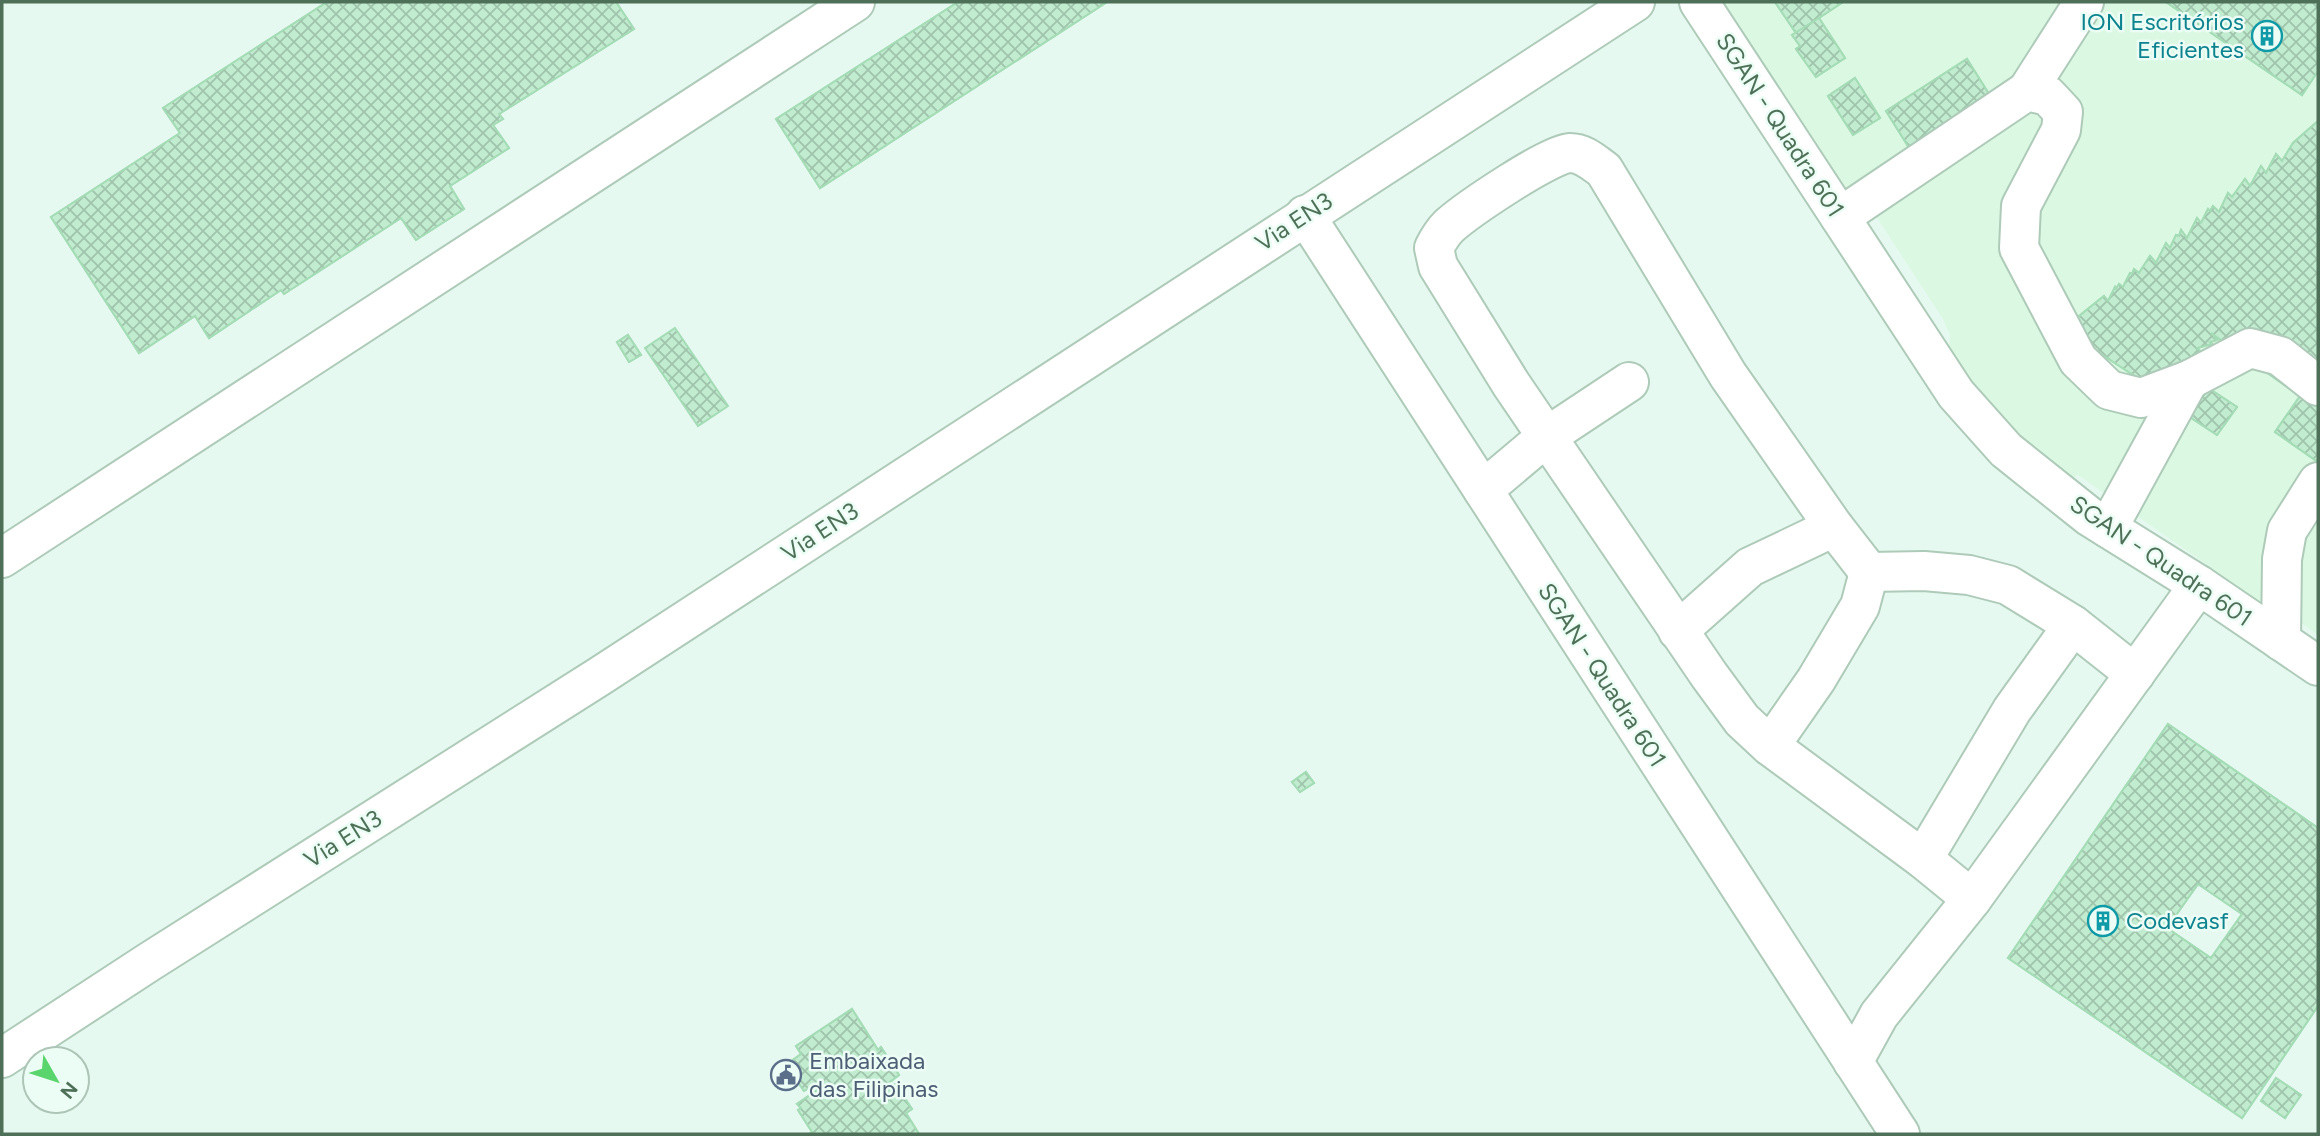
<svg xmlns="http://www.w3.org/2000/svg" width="2320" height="1136" font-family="Figtree,sans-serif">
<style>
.commercial{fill:#dbf8e2}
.building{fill:url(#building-cross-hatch);stroke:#a4dcb6;stroke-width:2;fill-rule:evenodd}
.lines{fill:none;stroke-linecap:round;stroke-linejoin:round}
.minor-casing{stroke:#aecab8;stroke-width:42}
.minor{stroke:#fff;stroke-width:38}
.labels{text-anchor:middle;stroke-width:5;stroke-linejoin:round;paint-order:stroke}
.culture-label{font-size:24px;fill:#0d838f;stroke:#ecfdf5;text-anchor:end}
.street-label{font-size:24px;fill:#4e7058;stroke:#ecfdf5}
.service-label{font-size:24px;fill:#4e5e75;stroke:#ecfdf5;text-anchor:start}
</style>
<defs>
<pattern id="building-cross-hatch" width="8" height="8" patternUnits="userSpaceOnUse" patternTransform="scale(1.75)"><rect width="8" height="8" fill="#c1eccf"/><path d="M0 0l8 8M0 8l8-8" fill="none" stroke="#9fc4ab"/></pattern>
</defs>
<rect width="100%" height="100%" fill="#e6f9f1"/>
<path class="commercial" d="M 1724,2 L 2318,2 L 2318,635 L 2282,609 L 2268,627 L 2208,573 L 2209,566 L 2078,475 L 2070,480 L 2037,465 L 1948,354 L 1950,335 L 1943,319 L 1861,193 L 1847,194 Z"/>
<g class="building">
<path d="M 327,2 L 616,2 L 634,29 L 499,114 L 503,119 L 493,125 L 509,148 L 450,186 L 464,209 L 416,240 L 401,218 L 284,294 L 281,290 L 209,338 L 195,316 L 139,353 L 51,217 L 180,133 L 163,108 Z"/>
<path d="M 327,2 L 616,2 L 634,29 L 499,114 L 503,119 L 493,125 L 509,148 L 450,186 L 464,209 L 416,240 L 401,218 L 284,294 L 281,290 L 209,338 L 195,316 L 139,353 L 51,217 L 180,133 L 163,108 Z"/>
<path d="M 958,2 L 1107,2 L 820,188 L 776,119 Z"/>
<path d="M 958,2 L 1107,2 L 820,188 L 776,119 Z"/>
<path d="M 1775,2 L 1843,2 L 1796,33 Z"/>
<path d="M 1775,2 L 1843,2 L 1796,33 Z"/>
<path d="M 2166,2 L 2318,2 L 2318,71 L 2302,95 Z"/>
<path d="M 2166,2 L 2318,2 L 2318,71 L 2302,95 Z"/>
<path d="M 1819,18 L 1845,58 L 1816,77 L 1796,49 L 1800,46 L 1792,35 Z"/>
<path d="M 1819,18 L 1845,58 L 1816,77 L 1796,49 L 1800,46 L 1792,35 Z"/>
<path d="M 1967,59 L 1994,102 L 1913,154 L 1886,111 Z"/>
<path d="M 1967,59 L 1994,102 L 1913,154 L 1886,111 Z"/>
<path d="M 1855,78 L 1880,118 L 1853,135 L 1828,96 Z"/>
<path d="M 1855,78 L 1880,118 L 1853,135 L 1828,96 Z"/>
<path d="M 2318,121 L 2318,462 L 2275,432 L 2300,396 L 2211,333 L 2217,340 L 2210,342 L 2212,344 L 2197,348 L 2201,352 L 2195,354 L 2197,357 L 2182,361 L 2186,365 L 2156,390 L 2063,329 L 2104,296 L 2108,301 L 2115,287 L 2116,289 L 2119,284 L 2123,287 L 2130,273 L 2132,274 L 2134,269 L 2139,273 L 2150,256 L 2156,263 L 2166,243 L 2170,248 L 2176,235 L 2179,236 L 2181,230 L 2187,238 L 2197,218 L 2201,223 L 2208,209 L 2210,211 L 2213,206 L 2219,212 L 2228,193 L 2232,197 L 2245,179 L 2250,186 L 2261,166 L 2266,173 L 2276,154 L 2282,161 L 2293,143 Z"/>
<path d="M 2318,121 L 2318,462 L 2275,432 L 2300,396 L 2211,333 L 2217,340 L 2210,342 L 2212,344 L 2197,348 L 2201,352 L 2195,354 L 2197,357 L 2182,361 L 2186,365 L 2156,390 L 2063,329 L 2104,296 L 2108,301 L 2115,287 L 2116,289 L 2119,284 L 2123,287 L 2130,273 L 2132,274 L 2134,269 L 2139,273 L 2150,256 L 2156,263 L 2166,243 L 2170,248 L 2176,235 L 2179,236 L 2181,230 L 2187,238 L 2197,218 L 2201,223 L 2208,209 L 2210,211 L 2213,206 L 2219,212 L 2228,193 L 2232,197 L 2245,179 L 2250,186 L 2261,166 L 2266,173 L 2276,154 L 2282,161 L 2293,143 Z"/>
<path d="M 675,328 L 728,406 L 698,426 L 645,348 Z"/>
<path d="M 628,335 L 641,355 L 629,362 L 617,342 Z"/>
<path d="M 628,335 L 641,355 L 629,362 L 617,342 Z"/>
<path d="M 2187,374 L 2237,407 L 2217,435 L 2161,398 Z"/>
<path d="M 2187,374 L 2237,407 L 2217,435 L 2161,398 Z"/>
<path d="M 2168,724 L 2318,828 L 2318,1006 L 2242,1118 L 2008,958 ZM 2198,884 L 2242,914 L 2211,958 L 2167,928 Z"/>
<path d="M 2168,724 L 2318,828 L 2318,1006 L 2242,1118 L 2008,958 ZM 2198,884 L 2242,914 L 2211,958 L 2167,928 Z"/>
<path d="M 1306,772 L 1314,783 L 1300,792 L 1292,782 Z"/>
<path d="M 1306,772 L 1314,783 L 1300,792 L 1292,782 Z"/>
<path d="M 852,1009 L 878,1050 L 881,1047 L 899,1075 L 886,1085 L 889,1089 L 895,1084 L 912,1109 L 906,1113 L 919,1134 L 809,1134 L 812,1132 L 798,1110 L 801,1108 L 797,1104 L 823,1086 L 820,1081 L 804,1091 L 786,1065 L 801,1054 L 796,1046 Z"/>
<path d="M 852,1009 L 878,1050 L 881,1047 L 899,1075 L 886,1085 L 889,1089 L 895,1084 L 912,1109 L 906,1113 L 919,1134 L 809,1134 L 812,1132 L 798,1110 L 801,1108 L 797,1104 L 823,1086 L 820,1081 L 804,1091 L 786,1065 L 801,1054 L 796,1046 Z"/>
<path d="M 2276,1078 L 2301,1095 L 2285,1118 L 2261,1101 Z"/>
<path d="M 2276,1078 L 2301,1095 L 2285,1118 L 2261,1101 Z"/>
</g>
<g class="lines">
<g class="minor-casing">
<g id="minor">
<path d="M 1699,2 L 1956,394 L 2006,450 L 2090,517 L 2199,585 L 2318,666"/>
<path d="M 2027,91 L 2084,2"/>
<path d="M 1305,215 L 1900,1134"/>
<path d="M 1840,217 L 2027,91 L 2048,96 L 2063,112 L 2061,130 L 2021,206 L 2019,248 L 2078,360 L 2109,390 L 2141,398 L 2189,380 L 2250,348 L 2280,356 L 2318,386"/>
<path d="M 1483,490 L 1546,437 L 1629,382"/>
<path d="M 2108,528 L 2189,380"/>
<path d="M 2,558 L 855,2"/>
<path d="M 1869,572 L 1834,527 L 1728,375 L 1604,170 C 1594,163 1584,153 1570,153 C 1549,154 1467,210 1449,226 C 1442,233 1438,240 1434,248 L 1438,266 L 1511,384 L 1709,675 L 1742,720 L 1770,746 L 1923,859 L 1972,899"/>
<path d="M 1869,572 L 1924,571 L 1969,575 L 2008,585 L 2073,625 L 2135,674"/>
<path d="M 1678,631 L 1750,567 L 1834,527"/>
<path d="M 2281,641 L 2282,559 L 2287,531 L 2318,482"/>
<path d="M 1770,746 L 1816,680 L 1860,606 L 1869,572"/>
<path d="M 1923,859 L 2012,710 L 2073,625"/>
<path d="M 2,1058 L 149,962 L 600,676 L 1635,2"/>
<path d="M 1853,1062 L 1879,1015 L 1972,899 L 2199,585"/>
</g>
</g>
<use href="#minor" class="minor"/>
</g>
<defs>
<g id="building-ring" transform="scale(1.575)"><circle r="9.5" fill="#ecfdf5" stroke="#0f9aa8" stroke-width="1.5"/><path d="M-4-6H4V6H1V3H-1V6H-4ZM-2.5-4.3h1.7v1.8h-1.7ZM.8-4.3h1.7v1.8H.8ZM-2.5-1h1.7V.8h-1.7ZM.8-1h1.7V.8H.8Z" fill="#0f9aa8"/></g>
<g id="civic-ring" transform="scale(1.575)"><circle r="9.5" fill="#ecfdf5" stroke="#5c6f8a" stroke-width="1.5"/><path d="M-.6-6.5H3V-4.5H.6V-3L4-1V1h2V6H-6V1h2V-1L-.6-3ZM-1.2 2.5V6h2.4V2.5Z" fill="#5c6f8a"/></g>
</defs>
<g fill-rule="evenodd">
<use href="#building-ring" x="2267" y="36"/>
<use href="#building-ring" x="2103" y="921"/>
<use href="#civic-ring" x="786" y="1075"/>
</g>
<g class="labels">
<g class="culture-label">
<text x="2244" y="30">ION Escritórios<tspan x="2244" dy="28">Eficientes</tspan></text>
<text x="2126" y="929" text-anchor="start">Codevasf</text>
</g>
<g class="street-label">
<text transform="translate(1780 125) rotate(57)" y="8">SGAN - Quadra 601</text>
<text transform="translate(1294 222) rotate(-33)" y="8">Via EN3</text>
<text transform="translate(820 532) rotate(-33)" y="8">Via EN3</text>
<text transform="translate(2161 561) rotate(34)" y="8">SGAN - Quadra 601</text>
<text transform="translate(1602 675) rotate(57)" y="8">SGAN - Quadra 601</text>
<text transform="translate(343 839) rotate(-32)" y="8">Via EN3</text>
</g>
<g class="service-label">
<text x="809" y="1069">Embaixada<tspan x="809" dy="28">das Filipinas</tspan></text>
</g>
</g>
<rect width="2320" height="1136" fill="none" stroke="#4e7058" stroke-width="7"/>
<g transform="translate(56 1080) rotate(129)"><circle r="33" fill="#ecfdf5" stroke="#adc5b6" stroke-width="2"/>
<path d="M0-5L12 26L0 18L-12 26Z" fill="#5ad56e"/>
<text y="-10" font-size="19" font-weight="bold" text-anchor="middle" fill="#4e7058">N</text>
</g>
</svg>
